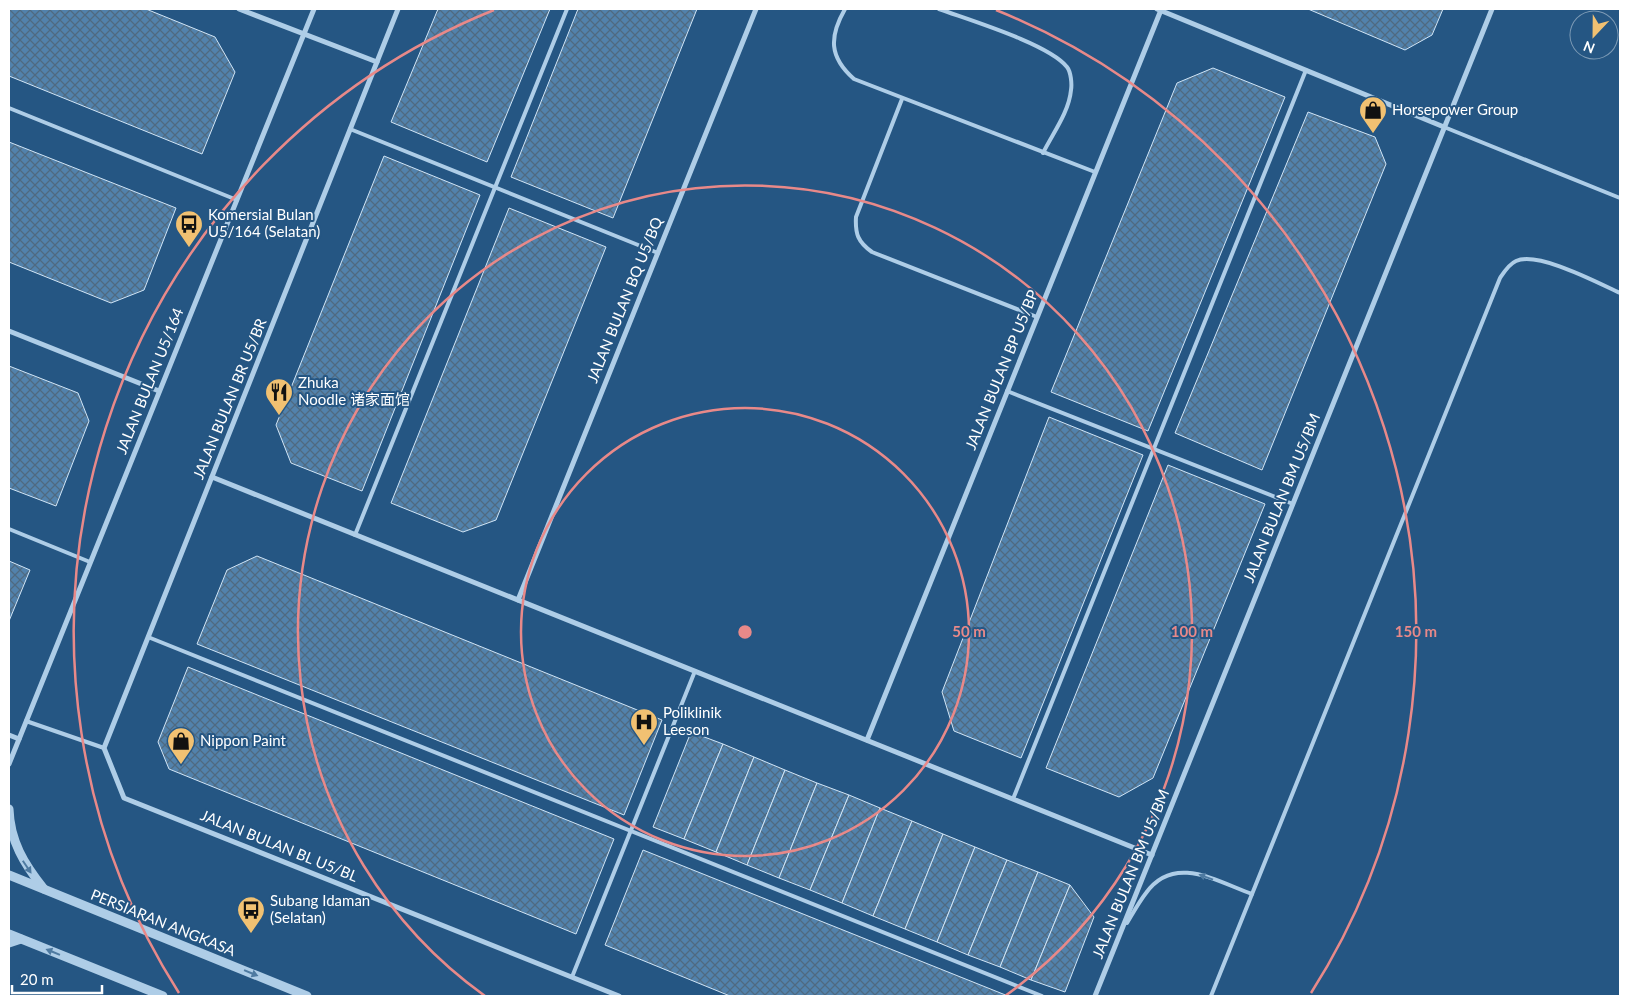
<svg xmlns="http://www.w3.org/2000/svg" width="1629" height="1005" font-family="Lato,'Noto Sans SC',sans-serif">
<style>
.building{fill:url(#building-cross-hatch);stroke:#d1e5f6}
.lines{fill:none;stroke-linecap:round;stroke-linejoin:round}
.service{stroke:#aecde7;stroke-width:4}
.minor{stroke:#aecde7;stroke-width:5}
.tertiary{stroke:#aecde7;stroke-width:9}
.oneway{fill:#4e7aa1}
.ring{fill:none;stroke:#e88989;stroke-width:2.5}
.labels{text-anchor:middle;stroke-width:4;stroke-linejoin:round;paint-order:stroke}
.poi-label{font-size:15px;fill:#fff;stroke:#255683;text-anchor:start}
.street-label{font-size:15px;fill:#fff;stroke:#255683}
.centre{fill:#e88989;stroke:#255683;stroke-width:2.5}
.ring-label{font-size:15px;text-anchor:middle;font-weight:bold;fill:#e88989;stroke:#255683;stroke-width:4;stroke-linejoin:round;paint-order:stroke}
</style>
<defs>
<pattern id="building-cross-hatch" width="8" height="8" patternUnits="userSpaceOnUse" patternTransform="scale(1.25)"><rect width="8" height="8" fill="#5282ac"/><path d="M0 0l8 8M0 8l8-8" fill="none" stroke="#4f6a81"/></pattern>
</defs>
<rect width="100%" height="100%" fill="#255683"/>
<g class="building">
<path d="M 9,9 L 146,9 L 215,37 L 235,72 L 202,154 L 9,76 Z"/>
<path d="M 438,9 L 550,9 L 487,162 L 391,122 Z"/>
<path d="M 578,9 L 697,9 L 613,218 L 511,177 Z"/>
<path d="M 1308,9 L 1443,9 L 1432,35 L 1405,50 Z"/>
<path d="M 1213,68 L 1285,97 L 1148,431 L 1051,392 L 1177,83 Z"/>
<path d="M 1308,112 L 1375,137 L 1386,164 L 1262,470 L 1175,433 Z"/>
<path d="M 9,142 L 176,208 L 144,290 L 111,303 L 9,262 Z"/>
<path d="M 384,156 L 480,195 L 362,491 L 291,463 L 276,425 Z"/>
<path d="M 509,208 L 606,247 L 496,520 L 463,532 L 391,503 Z"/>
<path d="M 9,366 L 78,393 L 89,421 L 56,506 L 9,488 Z"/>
<path d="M 1049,417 L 1143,455 L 1021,758 L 954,731 L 942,692 Z"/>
<path d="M 1168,465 L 1265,504 L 1153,778 L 1119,797 L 1046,768 Z"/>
<path d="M 257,556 L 662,720 L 624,815 L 197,644 L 227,570 Z"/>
<path d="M 9,561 L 30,570 L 9,621 Z"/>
<path d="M 188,667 L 614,839 L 576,934 L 169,769 L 158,742 Z"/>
<path d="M 691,732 L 723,744 L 684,839 L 653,827 Z"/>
<path d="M 723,744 L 754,757 L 716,852 L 684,839 Z"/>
<path d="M 754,757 L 785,770 L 747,865 L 716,852 Z"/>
<path d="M 785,770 L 817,783 L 779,878 L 747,865 Z"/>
<path d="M 817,783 L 849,795 L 810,890 L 779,878 Z"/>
<path d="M 849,795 L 880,808 L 842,903 L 810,890 Z"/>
<path d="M 880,808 L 912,821 L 873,916 L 842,903 Z"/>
<path d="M 912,821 L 943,834 L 905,929 L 873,916 Z"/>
<path d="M 943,834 L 975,847 L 937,942 L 905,929 Z"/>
<path d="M 975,847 L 1007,860 L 968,955 L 937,942 Z"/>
<path d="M 643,850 L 1008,996 L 730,996 L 605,945 Z"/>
<path d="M 1007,860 L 1038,872 L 1000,967 L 968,955 Z"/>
<path d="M 1038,872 L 1070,885 L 1031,980 L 1000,967 Z"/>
<path d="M 1070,885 L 1094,917 L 1065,992 L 1031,980 Z"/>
</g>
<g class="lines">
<g class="service">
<path d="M 845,9 C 829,37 829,57 854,79 L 1095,172"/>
<path d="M 939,9 C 969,20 1049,44 1067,67 C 1071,72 1072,84 1071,90 C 1069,112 1053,133 1043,153"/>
<path d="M 902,99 L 856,217 C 855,234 858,242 872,252 L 1037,317"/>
<path d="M 9,108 L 237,200"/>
<path d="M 1444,127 L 1620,198"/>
<path d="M 350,129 L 658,253"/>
<path d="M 1007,391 L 1293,504"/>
<path d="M 9,529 L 90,562"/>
<path d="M 355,535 L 567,9"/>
<path d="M 148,637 L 1042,996"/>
<path d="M 26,721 L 104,748"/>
<path d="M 1013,799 L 1306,70"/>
<path d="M 1127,923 C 1133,913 1139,902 1146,893 C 1174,854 1216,881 1252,894"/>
<path d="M 572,977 L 695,671"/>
<path d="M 1211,996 L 1500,278 C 1504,272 1509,264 1516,261 C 1538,251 1598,283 1620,293"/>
</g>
<g class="minor">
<path d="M 239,9 L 377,62"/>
<path d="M 398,9 L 104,748 L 124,798 L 619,996"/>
<path d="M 1157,9 L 1444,127"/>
<path d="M 9,331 L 159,391"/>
<path d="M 212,477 L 1152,855"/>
<path d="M 518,600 L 756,9"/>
<path d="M 9,735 L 19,739"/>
<path d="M 867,740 L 1161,10"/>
<path d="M 9,764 L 314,9"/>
<path d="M 1095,996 L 1492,9"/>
</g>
<g class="tertiary">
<path d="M 9,809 C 10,841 24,864 44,889"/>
<path d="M 9,875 L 307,996"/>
<path d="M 9,934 L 163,996"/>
<path d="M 9,943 L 21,939"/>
</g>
</g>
<defs><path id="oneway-solid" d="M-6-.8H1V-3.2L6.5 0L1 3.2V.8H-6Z" transform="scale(1.25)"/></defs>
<g class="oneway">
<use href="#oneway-solid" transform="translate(27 867) rotate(56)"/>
<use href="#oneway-solid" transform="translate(1206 877) rotate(-160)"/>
<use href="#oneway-solid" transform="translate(53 952) rotate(-158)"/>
<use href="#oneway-solid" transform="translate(251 973) rotate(22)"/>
</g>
<g class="ring">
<circle cx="745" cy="632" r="224"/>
<path d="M485 996A447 447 0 1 1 1005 996"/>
<path d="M179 993A671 671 0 0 1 494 10M996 10A671 671 0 0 1 1311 993"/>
</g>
<defs>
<g id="shop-pin" transform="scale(1.4375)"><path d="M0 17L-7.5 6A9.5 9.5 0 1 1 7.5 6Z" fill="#f1c172" stroke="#255683"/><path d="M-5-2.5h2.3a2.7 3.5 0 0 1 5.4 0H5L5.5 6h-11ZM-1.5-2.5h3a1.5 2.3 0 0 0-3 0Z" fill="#111"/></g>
<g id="bus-pin" transform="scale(1.4375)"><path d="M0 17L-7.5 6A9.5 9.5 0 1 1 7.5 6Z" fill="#f1c172" stroke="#255683"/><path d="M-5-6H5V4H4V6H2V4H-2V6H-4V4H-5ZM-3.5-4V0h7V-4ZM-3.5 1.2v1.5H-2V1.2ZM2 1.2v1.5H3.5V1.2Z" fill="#111"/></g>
<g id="restaurant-pin" transform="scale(1.4375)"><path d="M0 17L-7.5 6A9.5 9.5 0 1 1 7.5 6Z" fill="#f1c172" stroke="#255683"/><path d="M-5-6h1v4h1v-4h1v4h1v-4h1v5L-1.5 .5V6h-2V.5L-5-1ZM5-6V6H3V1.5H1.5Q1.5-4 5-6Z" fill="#111"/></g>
<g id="hospital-pin" transform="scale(1.4375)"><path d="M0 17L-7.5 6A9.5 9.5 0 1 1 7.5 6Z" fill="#f1c172" stroke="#255683"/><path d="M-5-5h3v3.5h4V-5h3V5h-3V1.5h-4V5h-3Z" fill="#111"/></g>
</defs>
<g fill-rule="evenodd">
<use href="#shop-pin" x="1373" y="110"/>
<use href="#bus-pin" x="189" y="224"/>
<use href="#restaurant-pin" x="279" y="392"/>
<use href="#hospital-pin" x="644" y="722"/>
<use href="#shop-pin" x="181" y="741"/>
<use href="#bus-pin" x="251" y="910"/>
</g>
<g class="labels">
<g class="poi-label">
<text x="1392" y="115">Horsepower Group</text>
<text x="208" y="220">Komersial Bulan<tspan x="208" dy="17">U5/164 (Selatan)</tspan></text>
<text x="298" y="388">Zhuka<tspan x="298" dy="17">Noodle 诸家面馆</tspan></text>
<text x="663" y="718">Poliklinik<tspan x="663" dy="17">Leeson</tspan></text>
<text x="200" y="746">Nippon Paint</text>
<text x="270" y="906">Subang Idaman<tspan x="270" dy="17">(Selatan)</tspan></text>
</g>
<g class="street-label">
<text transform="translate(625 300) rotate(-68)" y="5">JALAN BULAN BQ U5/BQ</text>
<text transform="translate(1002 370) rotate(-68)" y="5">JALAN BULAN BP U5/BP</text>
<text transform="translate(150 381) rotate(-68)" y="5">JALAN BULAN U5/164</text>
<text transform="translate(230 399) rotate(-68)" y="5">JALAN BULAN BR U5/BR</text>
<text transform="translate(1282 498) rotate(-68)" y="5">JALAN BULAN BM U5/BM</text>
<text transform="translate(279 846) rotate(22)" y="5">JALAN BULAN BL U5/BL</text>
<text transform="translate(1131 874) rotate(-68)" y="5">JALAN BULAN BM U5/BM</text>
<text transform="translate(163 923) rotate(22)" y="5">PERSIARAN ANGKASA</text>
</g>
</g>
<circle cx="745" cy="632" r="8" class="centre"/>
<g class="ring-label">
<text x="969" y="637">50 m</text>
<text x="1192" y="637">100 m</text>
<text x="1416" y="637">150 m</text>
</g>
<rect width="1629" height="1005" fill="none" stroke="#ffffff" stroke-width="20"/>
<g transform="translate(1594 35) rotate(202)"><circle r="24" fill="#255683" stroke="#7c9ab5"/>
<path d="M0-4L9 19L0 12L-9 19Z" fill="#f1c172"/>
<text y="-8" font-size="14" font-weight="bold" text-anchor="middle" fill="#ffffff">N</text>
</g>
<path d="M12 985v8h90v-8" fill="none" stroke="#ffffff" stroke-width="2.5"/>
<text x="20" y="985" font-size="15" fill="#ffffff" stroke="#255683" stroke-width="4" paint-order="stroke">20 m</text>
</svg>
